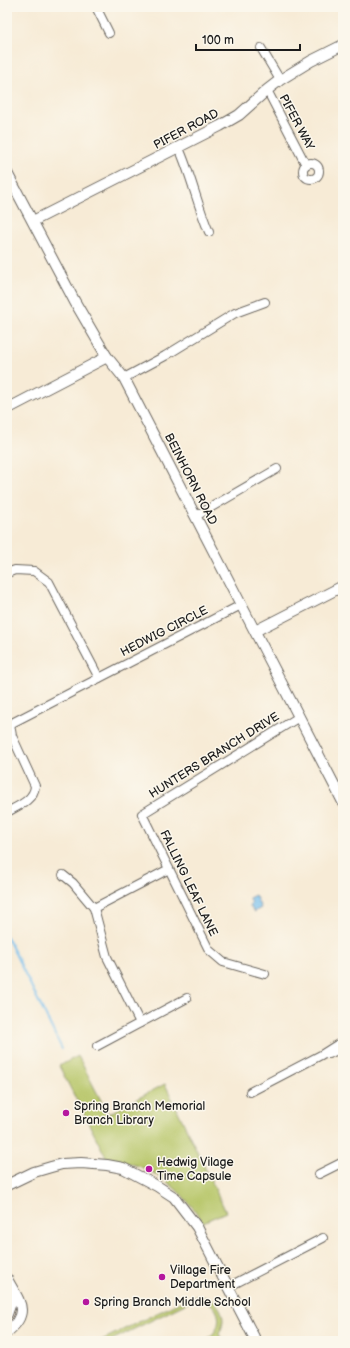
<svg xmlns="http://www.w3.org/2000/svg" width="350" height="1348" font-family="'Balsamiq Sans',sans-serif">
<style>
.green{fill:#b7c669;stroke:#6a7142}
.water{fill:#76bfee;stroke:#496e85}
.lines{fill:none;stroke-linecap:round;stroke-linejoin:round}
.stream{stroke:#76bfee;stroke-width:2}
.minor-casing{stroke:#69645d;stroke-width:10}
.tertiary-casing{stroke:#69645d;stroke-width:12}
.minor{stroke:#fff;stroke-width:8}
.tertiary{stroke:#fff;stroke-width:10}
.poi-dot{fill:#b5179e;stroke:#fbf7ec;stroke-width:1.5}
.labels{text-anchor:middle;stroke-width:3;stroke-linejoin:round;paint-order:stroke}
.street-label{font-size:12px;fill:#1c1c1c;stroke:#fbf7ec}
.poi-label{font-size:12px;fill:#1c1c1c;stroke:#fbf7ec;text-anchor:start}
</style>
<rect width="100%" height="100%" fill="#fbf7ec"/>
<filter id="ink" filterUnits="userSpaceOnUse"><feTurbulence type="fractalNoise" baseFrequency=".025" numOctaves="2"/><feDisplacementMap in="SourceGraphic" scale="8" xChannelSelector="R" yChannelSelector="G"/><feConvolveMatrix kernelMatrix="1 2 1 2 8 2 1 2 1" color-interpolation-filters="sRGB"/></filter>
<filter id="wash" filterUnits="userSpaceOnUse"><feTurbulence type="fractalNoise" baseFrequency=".012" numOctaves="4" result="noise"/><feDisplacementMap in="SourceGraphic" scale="16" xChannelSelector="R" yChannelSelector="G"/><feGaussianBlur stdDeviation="0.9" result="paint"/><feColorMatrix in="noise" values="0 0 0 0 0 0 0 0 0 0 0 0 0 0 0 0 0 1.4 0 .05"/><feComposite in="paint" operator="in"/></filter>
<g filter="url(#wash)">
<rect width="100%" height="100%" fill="#f7ebd6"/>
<g class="green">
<path d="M 78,1056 L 108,1114 L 165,1084 L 226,1212 L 203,1222 C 187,1198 165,1174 135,1165 C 127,1162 117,1162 108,1161 L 59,1066 Z"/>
<path d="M 199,1296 C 219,1298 229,1317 219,1334 L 221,1337 L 213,1341 L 203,1341 C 231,1328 218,1294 191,1301 L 110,1341 L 100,1341 L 190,1297 Z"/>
</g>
<path class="water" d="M 255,895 L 261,908 L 254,912 L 249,905 L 252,903 L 249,898 Z"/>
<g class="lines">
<path class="stream" d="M 7,937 L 62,1049"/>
</g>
</g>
<g filter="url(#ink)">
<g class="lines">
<g class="minor-casing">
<g id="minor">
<path d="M 96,7 L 109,33"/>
<path d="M 261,48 L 280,80"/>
<path d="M 267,90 L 306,165"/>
<path d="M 179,148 C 191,175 197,204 209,232"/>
<circle cx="311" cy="171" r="8"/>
<path d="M 124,378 L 165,356 L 235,313 L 265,302"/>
<path d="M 196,516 L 277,469"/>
<path d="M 7,573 L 15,570 L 34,571 L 49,582 L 99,678"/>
<path d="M 7,723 L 10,724 L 241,605"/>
<path d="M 7,812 C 18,806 34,800 35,786 L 12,736 L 10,724"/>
<path d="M 63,875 L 73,883 L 94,908 L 107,957 L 140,1023"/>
<path d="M 94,908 L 169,869"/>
<path d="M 265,974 L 223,962 L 209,950 L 142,814 L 299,717"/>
<path d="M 97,1046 L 187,998"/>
<path d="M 328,1054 L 343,1048"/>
<path d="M 250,1092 L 321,1055 L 343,1041"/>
<path d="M 319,1174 L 343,1162"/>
<path d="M 228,1287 L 323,1238"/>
</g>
</g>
<g class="tertiary-casing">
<g id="tertiary">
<path d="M 7,173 L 75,302 L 107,357 L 124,378 L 343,802"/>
<path d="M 33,221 L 220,126 L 239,115 L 267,90 L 280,80 L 311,61 L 343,45"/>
<path d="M 7,409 L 107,357"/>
<path d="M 255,631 L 343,586"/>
<path d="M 7,1185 L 34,1172 L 51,1167 L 62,1164 L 81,1163 L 107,1165 L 123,1168 L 157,1186 L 174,1197 L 197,1227 L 256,1341"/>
<path d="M 7,1279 C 18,1300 32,1312 7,1332"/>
<path d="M 7,1314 L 12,1300 L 11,1289"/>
</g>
</g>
<use href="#minor" class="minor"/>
<use href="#tertiary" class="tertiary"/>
</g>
</g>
<g class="poi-dot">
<circle cx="66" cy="1113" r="4"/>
<circle cx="149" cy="1169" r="4"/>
<circle cx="162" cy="1277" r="4"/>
<circle cx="86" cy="1302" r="4"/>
</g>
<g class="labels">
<g class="street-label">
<text transform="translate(297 122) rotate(62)" y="4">PIFER WAY</text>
<text transform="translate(186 129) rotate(-28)" y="4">PIFER ROAD</text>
<text transform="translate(191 479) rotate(63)" y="4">BEINHORN ROAD</text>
<text transform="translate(164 631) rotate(-27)" y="4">HEDWIG CIRCLE</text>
<text transform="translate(214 755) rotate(-32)" y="4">HUNTERS BRANCH DRIVE</text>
<text transform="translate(189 883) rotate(64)" y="4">FALLING LEAF LANE</text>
</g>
<g class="poi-label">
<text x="74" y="1110">Spring Branch Memorial<tspan x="74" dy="14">Branch Library</tspan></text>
<text x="157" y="1166">Hedwig Vilage<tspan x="157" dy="14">Time Capsule</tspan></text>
<text x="170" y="1274">Village Fire<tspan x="170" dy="14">Department</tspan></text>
<text x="94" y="1306">Spring Branch Middle School</text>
</g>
</g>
<rect width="350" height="1348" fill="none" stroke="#fbf7ec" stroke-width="24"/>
<path d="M196 44v6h104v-6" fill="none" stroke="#1c1c1c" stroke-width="2"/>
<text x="202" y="44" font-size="12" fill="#1c1c1c" stroke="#fbf7ec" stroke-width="3" paint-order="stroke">100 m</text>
</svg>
